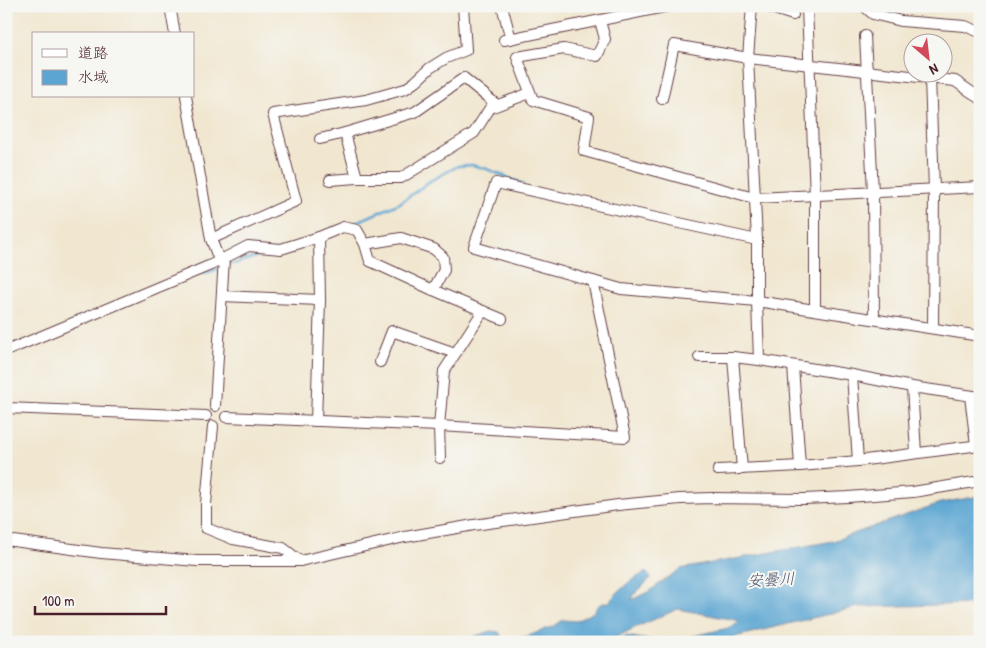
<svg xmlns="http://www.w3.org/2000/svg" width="986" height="648" font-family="'Patrick Hand','Klee One',sans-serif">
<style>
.water{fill:#5aa5d2;stroke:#52627e}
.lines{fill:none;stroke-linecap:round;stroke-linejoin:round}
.stream{stroke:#5aa5d2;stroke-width:2.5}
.street-casing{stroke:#633d44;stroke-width:12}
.street{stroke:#fff;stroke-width:10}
.labels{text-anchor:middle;stroke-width:4;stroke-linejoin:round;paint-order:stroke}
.water-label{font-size:16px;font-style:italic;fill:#50556e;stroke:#f6f6f2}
</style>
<rect width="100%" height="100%" fill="#f6f6f2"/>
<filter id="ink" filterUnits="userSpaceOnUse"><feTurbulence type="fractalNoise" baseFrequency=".02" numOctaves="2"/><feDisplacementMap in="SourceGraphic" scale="10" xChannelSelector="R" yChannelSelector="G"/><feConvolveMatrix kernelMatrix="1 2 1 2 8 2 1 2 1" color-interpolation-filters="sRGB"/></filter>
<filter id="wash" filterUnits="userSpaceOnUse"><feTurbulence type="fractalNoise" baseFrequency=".0096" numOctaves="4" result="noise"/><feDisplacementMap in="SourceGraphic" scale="20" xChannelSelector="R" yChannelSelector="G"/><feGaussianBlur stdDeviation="1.12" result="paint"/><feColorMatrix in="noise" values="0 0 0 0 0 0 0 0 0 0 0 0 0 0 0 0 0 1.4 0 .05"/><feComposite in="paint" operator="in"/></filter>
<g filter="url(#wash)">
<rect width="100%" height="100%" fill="#f1e7d0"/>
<path class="water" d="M 980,496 L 980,604 L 858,607 L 714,642 L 618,642 L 621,641 L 621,638 L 626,636 L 649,640 L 689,637 L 728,628 L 740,621 L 678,609 L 630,630 L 608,642 L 457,642 L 491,631 L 499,632 L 502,638 L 508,640 L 528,636 L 554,626 L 563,620 L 576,621 L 592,613 L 600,604 L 609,602 L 617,593 L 629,582 L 646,572 L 651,578 L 635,594 L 631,600 L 648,592 L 680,569 L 833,541 L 940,503 Z"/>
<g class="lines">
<g class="stream">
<path d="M 350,225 L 400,203 L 430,181 L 458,166 L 472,165 L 487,169 L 523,184"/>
<path d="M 227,266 L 271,252"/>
<path d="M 203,274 L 221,268"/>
</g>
</g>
</g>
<g filter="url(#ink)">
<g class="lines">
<g class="street-casing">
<g id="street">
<path d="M 170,6 L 175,34"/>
<path d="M 502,6 L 511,39"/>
<path d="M 752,6 L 748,58 L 757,240 L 757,301 L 759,360"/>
<path d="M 765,6 L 793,15"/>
<path d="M 864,6 L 873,14 L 901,21 L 965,26 L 980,32"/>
<path d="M 807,8 L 815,195 L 815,310"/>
<path d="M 600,21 L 605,39 L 597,56 L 564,49 L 517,57 L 533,100 L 589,117 L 584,151 L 754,198 L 980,187"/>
<path d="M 865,36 L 873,192 L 874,319"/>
<path d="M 504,40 L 669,6"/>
<path d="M 930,78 L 934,189 L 933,328"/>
<path d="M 186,96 L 211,239 L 219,260"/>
<path d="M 662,99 L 674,45 L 748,58 L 955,81 L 980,98"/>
<path d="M 497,105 L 464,78 L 415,112 L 345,133 L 357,178 L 401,178 L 474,133 L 490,108 L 530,93"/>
<path d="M 320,139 L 345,133"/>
<path d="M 330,180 L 357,178"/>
<path d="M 211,239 L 296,201 L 273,114 L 366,100 L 391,93 L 405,89 L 415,82 L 430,68 L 446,58 L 466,50 L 463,6"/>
<path d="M 757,240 L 496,183 L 474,247 L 621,289 L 757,301 L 980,336"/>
<path d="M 365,244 L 401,238 L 434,249 L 443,257 L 444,270 L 433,290"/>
<path d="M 222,296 L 320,300"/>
<path d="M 6,351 L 211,265 L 248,246 L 281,249 L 319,237 L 343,227 L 357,230 L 365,244 L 370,261 L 433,290 L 502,319"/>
<path d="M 699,357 L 733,357 L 759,360 L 852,375 L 912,387 L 980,397"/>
<path d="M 733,357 L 742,469"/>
<path d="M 380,362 L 392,331 L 455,353"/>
<path d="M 793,366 L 800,466"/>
<path d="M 852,375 L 858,461"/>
<path d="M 912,387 L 916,453"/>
<path d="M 970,396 L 976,445"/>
<path d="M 215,406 L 224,258"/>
<path d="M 6,408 L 206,416"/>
<path d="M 226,417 L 439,426 L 625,437 L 593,281"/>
<path d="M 316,421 L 320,300 L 319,237"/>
<path d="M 213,426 L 206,504 L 206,528 L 233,539 L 283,548 L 300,561"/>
<path d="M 440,458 L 439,426 L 444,371 L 483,311"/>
<path d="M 718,470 L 800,466 L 858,461 L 980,445"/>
<path d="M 6,540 L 101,553 L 197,561 L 300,561 L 405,537 L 474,525 L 618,505 L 680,499 L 712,498 L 804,499 L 848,497 L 913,492 L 980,481"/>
</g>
</g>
<use href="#street" class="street"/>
</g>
</g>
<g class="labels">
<g class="water-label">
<text transform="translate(771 579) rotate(-3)" y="6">安曇川</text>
</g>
</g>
<rect width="986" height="648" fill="none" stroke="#f6f6f2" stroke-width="25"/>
<rect x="32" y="32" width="162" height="65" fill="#f6f6f2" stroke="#b1a0a2"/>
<rect x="42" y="49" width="25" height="8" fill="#ffffff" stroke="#b1a0a2"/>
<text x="78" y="58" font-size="15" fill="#4a1f2b">道路</text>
<rect x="42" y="70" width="25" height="15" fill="#5aa5d2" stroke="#b1a0a2"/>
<text x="78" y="82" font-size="15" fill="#4a1f2b">水域</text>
<g transform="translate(928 58) rotate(152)"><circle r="24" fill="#f6f6f2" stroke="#b1a0a2"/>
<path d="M0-4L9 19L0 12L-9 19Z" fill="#d1495b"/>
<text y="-8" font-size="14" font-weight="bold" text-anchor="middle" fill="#4a1f2b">N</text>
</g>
<path d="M35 606v8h131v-8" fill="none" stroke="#4a1f2b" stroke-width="2.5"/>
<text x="42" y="606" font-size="15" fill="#4a1f2b" stroke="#f6f6f2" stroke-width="4" paint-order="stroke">100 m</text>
</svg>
